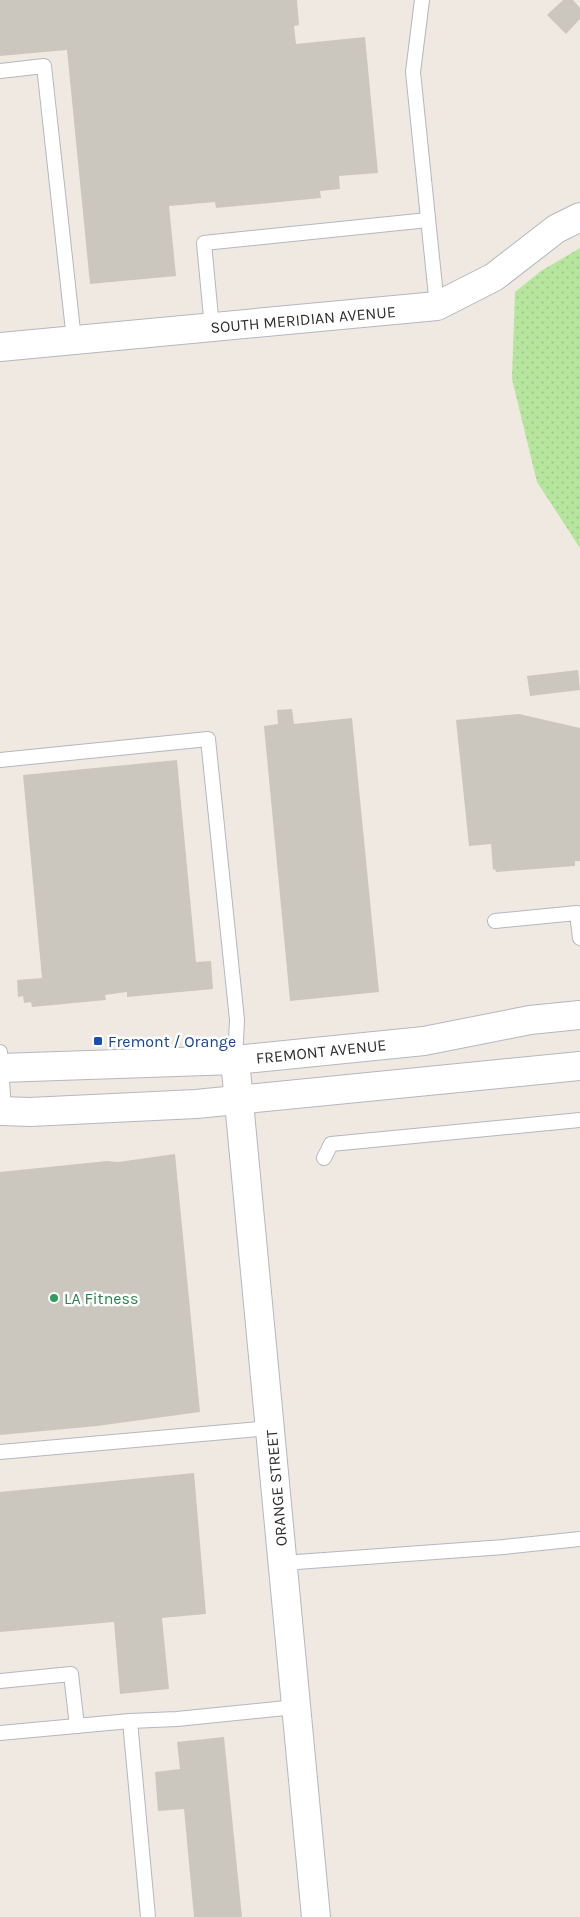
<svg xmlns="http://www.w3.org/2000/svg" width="580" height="1917" font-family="Karla,sans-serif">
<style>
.park{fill:url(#park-dots)}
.building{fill:#cbc7bf}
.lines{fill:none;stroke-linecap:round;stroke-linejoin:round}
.service-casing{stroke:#b4b7c1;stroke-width:16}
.minor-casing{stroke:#b4b7c1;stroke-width:30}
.secondary-casing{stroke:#b4b7c1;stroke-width:30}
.service{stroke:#fff;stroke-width:14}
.minor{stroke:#fff;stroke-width:28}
.secondary{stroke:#fff;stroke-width:28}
.transit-dot{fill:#1a4fb4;stroke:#fff;stroke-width:2}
.leisure-dot{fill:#2e9e5b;stroke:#fff;stroke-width:2}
.labels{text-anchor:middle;stroke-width:5;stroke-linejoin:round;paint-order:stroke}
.street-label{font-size:16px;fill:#2e2e2e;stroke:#fff}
.transit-label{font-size:16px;fill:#164399;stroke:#fff;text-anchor:start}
.leisure-label{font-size:16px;fill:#27864d;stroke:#fff;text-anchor:start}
</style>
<defs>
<pattern id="park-dots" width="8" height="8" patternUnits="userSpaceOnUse" patternTransform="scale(1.25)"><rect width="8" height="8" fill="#b6e59e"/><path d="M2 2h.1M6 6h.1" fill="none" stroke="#9dc588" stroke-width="1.8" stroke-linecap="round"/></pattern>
</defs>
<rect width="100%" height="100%" fill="#efe9e1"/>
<path class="park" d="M 580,248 L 580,548 L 537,482 L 512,379 L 515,292 L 541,271 Z"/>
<g class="building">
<path d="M 0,0 L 297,0 L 299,25 L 294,26 L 296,44 L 365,37 L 378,173 L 339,176 L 340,189 L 320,191 L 321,198 L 216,208 L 215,202 L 169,206 L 176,276 L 90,284 L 67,50 L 0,56 Z"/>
<path d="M 563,0 L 573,0 L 580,8 L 580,19 L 566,34 L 547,15 Z"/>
<path d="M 578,670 L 580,690 L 530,696 L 527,676 Z"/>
<path d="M 292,709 L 294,724 L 352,718 L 379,992 L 290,1001 L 264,726 L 278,724 L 277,710 Z"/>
<path d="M 519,714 L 580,728 L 580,861 L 575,861 L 575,866 L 496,872 L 495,869 L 493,870 L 491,844 L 469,846 L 456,720 Z"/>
<path d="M 177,760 L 196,962 L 211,961 L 213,989 L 127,997 L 127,992 L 105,995 L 106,1000 L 32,1007 L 31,1002 L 24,1003 L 23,996 L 18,997 L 17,980 L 42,978 L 23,775 Z"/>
<path d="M 175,1154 L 200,1412 L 97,1426 L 0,1435 L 0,1172 L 107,1161 L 118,1162 Z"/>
<path d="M 194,1473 L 206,1614 L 162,1618 L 169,1689 L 120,1694 L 114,1622 L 0,1632 L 0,1492 Z"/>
<path d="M 224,1737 L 242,1917 L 194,1917 L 184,1809 L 158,1811 L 155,1772 L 180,1769 L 177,1742 Z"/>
</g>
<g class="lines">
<g class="service-casing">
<g id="service">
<path d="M 422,0 L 413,72 L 437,306"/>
<path d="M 0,71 L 44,66 L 74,340"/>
<path d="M 212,328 L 204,243 L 428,220"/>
<path d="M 0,760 L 208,739 L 237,1020 L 235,1060"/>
<path d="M 495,921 L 577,913 L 580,938"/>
<path d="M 0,1052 L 4,1110"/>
<path d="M 324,1158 L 331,1144 L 580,1120"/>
<path d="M 0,1452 L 270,1428"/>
<path d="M 283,1563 L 504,1547 L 580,1539"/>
<path d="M 0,1681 L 71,1674 L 77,1726"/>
<path d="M 130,1721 L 148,1917"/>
<path d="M 0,1733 L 130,1721 L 177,1719 L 296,1707"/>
</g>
</g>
<g class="minor-casing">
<g id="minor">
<path d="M 0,347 L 437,306 L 494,277 L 556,229 L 580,217"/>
<path d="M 235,1060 L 316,1917"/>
</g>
</g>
<g class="secondary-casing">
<g id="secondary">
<path d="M 0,1068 L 235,1060 L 424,1041 L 530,1020 L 580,1015"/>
<path d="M 0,1111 L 30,1112 L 196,1104 L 580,1066"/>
</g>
</g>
<use href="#service" class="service"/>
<use href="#minor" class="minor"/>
<use href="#secondary" class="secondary"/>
</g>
<rect class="transit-dot" x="93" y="1036" width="10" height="10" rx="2.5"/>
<circle class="leisure-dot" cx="54" cy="1298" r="5"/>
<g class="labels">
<g class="street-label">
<text transform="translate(303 319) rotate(-5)" y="6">SOUTH MERIDIAN AVENUE</text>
<text transform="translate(321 1051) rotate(-6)" y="6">FREMONT AVENUE</text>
<text transform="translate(276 1488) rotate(-95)" y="6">ORANGE STREET</text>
</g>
<g class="transit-label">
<text x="108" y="1047">Fremont / Orange</text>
</g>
<g class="leisure-label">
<text x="64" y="1304">LA Fitness</text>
</g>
</g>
</svg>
